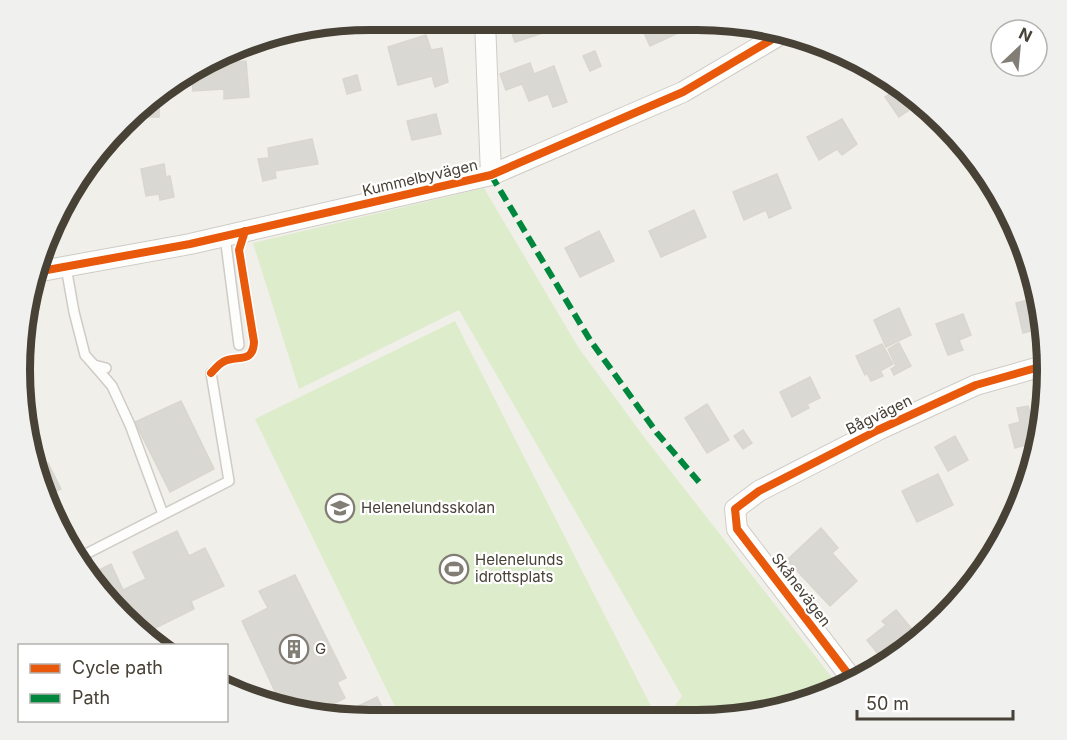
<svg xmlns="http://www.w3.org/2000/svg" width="1067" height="740" font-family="Inter,sans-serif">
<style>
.green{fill:#ddecca}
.building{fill:#dad8d2;stroke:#d9d6d0;stroke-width:1.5}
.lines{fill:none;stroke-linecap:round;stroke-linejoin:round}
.service-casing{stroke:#cfccc7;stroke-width:12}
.minor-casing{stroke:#cfccc7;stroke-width:22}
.service{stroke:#fdfdfc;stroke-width:9}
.minor{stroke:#fdfdfc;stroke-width:20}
.quiet{stroke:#00873e;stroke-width:6;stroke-dasharray:12 6;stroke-linecap:butt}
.cycleway-casing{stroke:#fff;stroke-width:11}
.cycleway{stroke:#e8590c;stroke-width:8}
.labels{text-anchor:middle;stroke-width:4.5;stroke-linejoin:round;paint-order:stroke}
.street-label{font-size:15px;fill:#474136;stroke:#fff}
.poi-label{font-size:15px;fill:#474136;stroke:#fff;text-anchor:start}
.rim{fill:none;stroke:#474136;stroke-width:8}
</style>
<rect width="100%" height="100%" fill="#f1efea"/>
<g class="green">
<path d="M 484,188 L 578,347 L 644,437 L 840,688 L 743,717 L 666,718 L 682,696 L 459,310 L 299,389 L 253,243 Z"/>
<path d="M 455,321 L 657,718 L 401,719 L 255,419 Z"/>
</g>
<g class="building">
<path d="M 508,22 L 546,23 L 549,31 L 515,42 Z"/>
<path d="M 640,24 L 688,25 L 689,28 L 650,46 Z"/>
<path d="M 426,35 L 431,50 L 442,48 L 448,82 L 435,87 L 432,76 L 398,85 L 388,47 Z"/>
<path d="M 595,51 L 601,66 L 590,71 L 583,56 Z"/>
<path d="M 227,55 L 227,63 L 246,61 L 249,97 L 224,99 L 224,89 L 193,91 L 191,71 Z"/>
<path d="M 530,63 L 534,74 L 554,66 L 567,102 L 553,107 L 548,94 L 529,101 L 522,84 L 506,90 L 500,74 Z"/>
<path d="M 357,75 L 361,90 L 347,94 L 343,79 Z"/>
<path d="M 893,84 L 918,104 L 899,117 L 885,97 L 897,89 Z"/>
<path d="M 160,92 L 159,117 L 131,117 Z"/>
<path d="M 436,114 L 441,134 L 412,140 L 407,121 Z"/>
<path d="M 842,119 L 857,144 L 842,155 L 837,149 L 819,160 L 807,137 Z"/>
<path d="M 312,139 L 318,164 L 275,171 L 276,178 L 263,181 L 258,159 L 269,158 L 268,148 Z"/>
<path d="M 164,164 L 166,177 L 170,176 L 174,197 L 160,200 L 159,194 L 146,196 L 141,169 Z"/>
<path d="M 777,174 L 791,208 L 769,218 L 766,210 L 744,220 L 733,192 Z"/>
<path d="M 694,210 L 706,237 L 661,257 L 649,231 Z"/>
<path d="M 599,231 L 614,261 L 580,277 L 565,248 Z"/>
<path d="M 1033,288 L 1038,329 L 1023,333 L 1016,303 L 1028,300 L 1026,290 Z"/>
<path d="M 899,308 L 911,335 L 886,347 L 874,320 Z"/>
<path d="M 963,314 L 971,335 L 959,340 L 963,350 L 948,355 L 936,324 Z"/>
<path d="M 899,343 L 911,366 L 894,375 L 891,369 L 896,366 L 888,349 Z"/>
<path d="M 882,344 L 893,364 L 880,371 L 883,376 L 871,381 L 867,373 L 865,375 L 856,356 Z"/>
<path d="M 810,377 L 820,398 L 807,404 L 809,408 L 792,417 L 780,392 Z"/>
<path d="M 181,401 L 214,469 L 170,492 L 135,422 Z"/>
<path d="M 23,403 L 30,434 L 28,435 L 23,416 Z"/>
<path d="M 707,404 L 729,440 L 707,453 L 685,418 Z"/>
<path d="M 1028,406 L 1030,413 L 1042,410 L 1033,443 L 1015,448 L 1009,425 L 1020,422 L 1017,408 Z"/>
<path d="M 743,430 L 752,443 L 743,449 L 734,436 Z"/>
<path d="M 955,436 L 968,460 L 948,471 L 935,447 Z"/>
<path d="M 48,463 L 61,489 L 46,495 L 38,467 Z"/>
<path d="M 938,474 L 953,505 L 917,522 L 902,491 Z"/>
<path d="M 821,528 L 838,548 L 832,553 L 857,581 L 830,606 L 787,560 Z"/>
<path d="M 177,531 L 189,556 L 205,548 L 224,586 L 191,601 L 194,609 L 147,632 L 107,601 L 89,575 L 111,564 L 123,590 L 146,579 L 133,552 Z"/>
<path d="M 295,575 L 346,678 L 337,682 L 345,698 L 318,712 L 280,702 L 242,621 L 268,608 L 259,591 Z"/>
<path d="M 896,610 L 916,634 L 929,624 L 932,628 L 928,633 L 881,665 L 876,658 L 879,655 L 867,640 L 886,625 L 882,621 Z"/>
<path d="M 377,697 L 388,720 L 347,720 L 335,717 Z"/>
</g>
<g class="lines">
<g class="service-casing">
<g id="service">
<path d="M 225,236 L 239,345"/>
<path d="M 66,267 L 74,312 L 85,355 L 94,365 L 106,368"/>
<path d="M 94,365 L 112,386 L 130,425 L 163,514"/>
<path d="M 78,558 L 229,481 L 211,373"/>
</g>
</g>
<g class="minor-casing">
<g id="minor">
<path d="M 485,21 L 491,175"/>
<path d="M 36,272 L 190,244 L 491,175 L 683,92 L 783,33"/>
<path d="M 855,683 L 737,529 L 735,509 L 759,491 L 878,430 L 976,385 L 1043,366"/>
</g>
</g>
<use href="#service" class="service"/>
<use href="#minor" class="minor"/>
<path class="quiet" d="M 491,175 L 590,340 L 657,433 L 699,482"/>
<g class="cycleway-casing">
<g id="cycleway">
<path d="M 36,272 L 190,244 L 491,175 L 683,92 L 783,33"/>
<path d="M 211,373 C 215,369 219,364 223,362 C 236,354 253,365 254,342 L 239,250 L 245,231"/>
<path d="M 855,683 L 737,529 L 735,509 L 759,491 L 878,430 L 976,385 L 1043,366"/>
</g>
</g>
<use href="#cycleway" class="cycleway"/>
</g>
<defs>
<g id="school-ring" transform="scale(1.5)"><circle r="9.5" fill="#fff" stroke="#827e75" stroke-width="1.5"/><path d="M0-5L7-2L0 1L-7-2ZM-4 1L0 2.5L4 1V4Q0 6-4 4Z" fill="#827e75"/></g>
<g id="stadium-ring" transform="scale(1.5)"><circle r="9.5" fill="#fff" stroke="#827e75" stroke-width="1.5"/><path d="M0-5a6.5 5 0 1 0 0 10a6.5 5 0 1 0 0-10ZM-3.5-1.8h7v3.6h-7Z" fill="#827e75"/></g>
<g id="building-ring" transform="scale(1.5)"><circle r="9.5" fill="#fff" stroke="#827e75" stroke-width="1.5"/><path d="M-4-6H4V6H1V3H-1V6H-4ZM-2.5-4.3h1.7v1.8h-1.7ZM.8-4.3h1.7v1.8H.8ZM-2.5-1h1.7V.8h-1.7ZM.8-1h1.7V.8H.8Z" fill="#827e75"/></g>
</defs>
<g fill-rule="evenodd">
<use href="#school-ring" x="340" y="508"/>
<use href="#stadium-ring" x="454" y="569"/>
<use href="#building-ring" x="294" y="649"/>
</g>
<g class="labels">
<g class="street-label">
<text transform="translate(420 178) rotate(-13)" y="5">Kummelbyvägen</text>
<text transform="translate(879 415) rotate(-26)" y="5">Bågvägen</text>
<text transform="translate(801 590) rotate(53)" y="5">Skånevägen</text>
</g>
<g class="poi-label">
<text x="361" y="513">Helenelundsskolan</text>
<text x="475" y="565">Helenelunds<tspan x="475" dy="17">idrottsplats</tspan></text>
<text x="315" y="654">G</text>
</g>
</g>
<path d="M0 0H1067V740H0ZM370 30H697A340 340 0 0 1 1037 370V370A340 340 0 0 1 697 710H370A340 340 0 0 1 30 370V370A340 340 0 0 1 370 30Z" fill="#f0f0ef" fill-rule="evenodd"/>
<path class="rim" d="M370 30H697A340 340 0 0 1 1037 370V370A340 340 0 0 1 697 710H370A340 340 0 0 1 30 370V370A340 340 0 0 1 370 30Z"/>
<rect x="18" y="644" width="210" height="78" fill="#ffffff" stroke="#b5b3af" stroke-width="1.5"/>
<rect x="30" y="664" width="30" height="9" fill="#e8590c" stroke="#b5b3af" stroke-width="1.5"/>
<text x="72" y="674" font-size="18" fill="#474136">Cycle path</text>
<rect x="30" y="694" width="30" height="9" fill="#00873e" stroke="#b5b3af" stroke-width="1.5"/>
<text x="72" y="704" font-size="18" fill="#474136">Path</text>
<g transform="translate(1019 48) rotate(26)"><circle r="28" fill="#ffffff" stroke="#b5b3af" stroke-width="1.5"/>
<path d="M0-4.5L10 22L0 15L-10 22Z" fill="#827e75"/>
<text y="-9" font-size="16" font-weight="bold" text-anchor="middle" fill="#474136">N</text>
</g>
<path d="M857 710v9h156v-9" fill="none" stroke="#474136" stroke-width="3"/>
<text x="866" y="710" font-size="18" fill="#474136" stroke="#ffffff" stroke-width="4.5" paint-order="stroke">50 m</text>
</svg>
